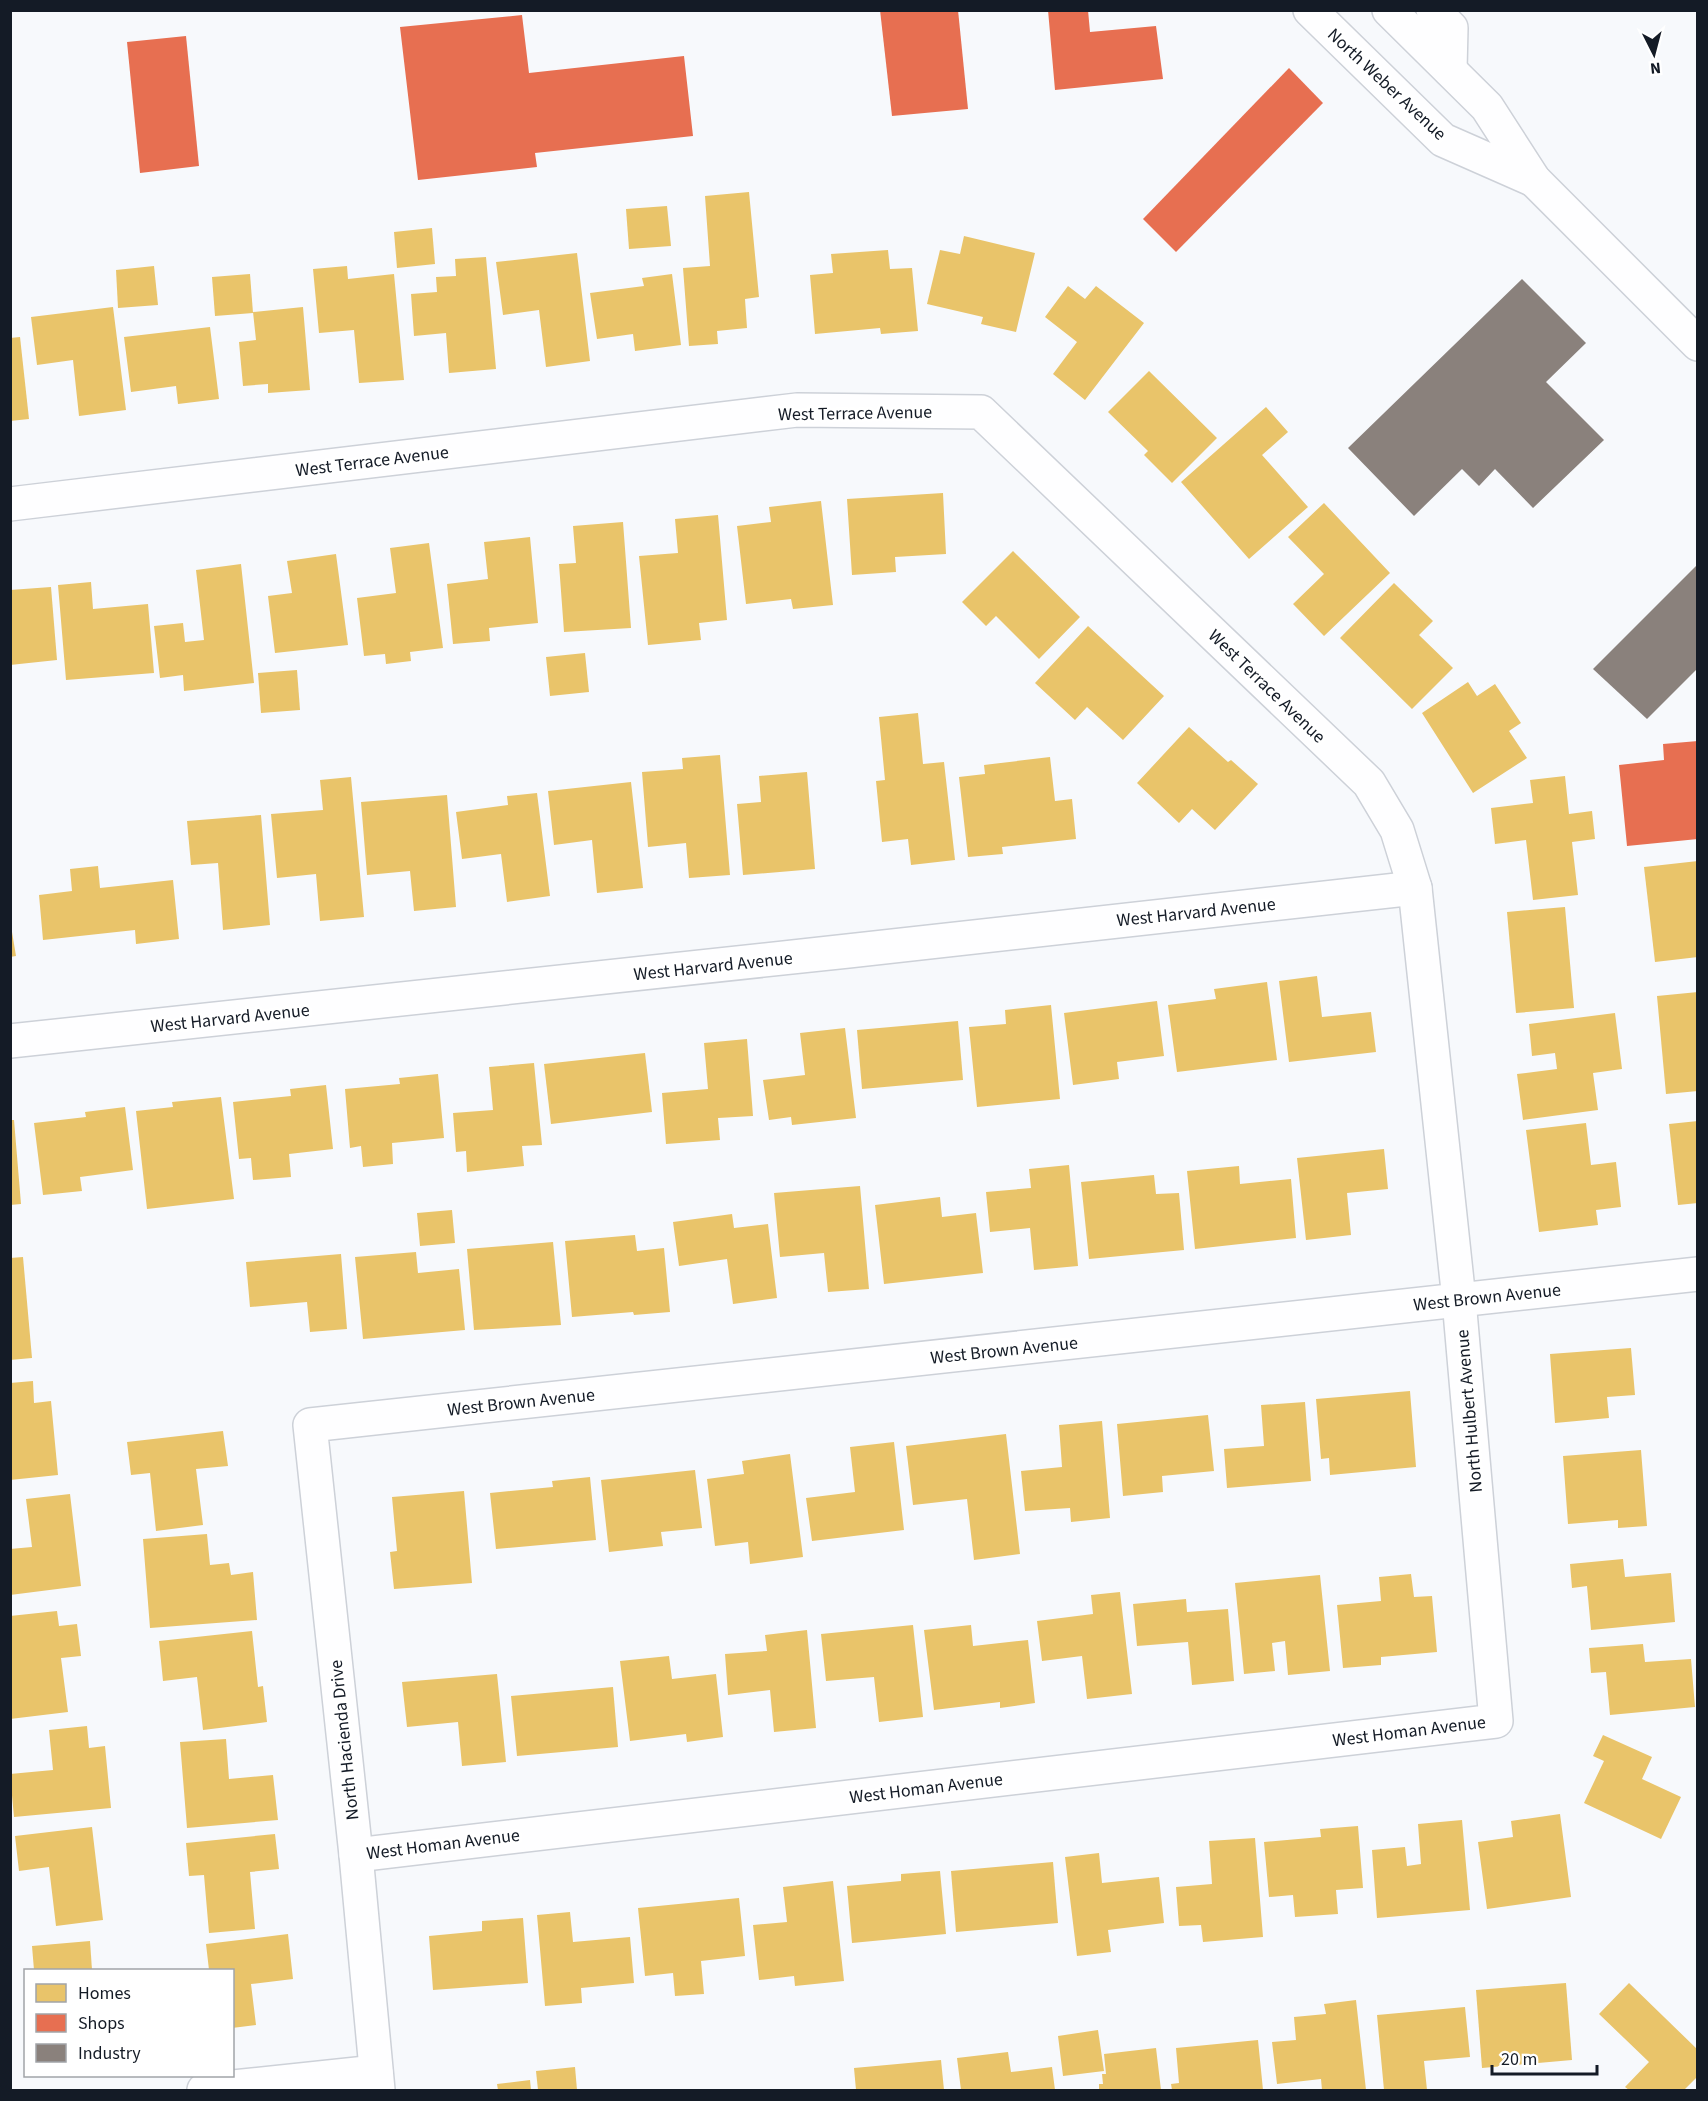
<svg xmlns="http://www.w3.org/2000/svg" width="1708" height="2101" font-family="'Source Sans 3',sans-serif">
<style>
.homes{fill:#e9c46a}
.shops{fill:#e76f51}
.industry{fill:#8a817c}
.lines{fill:none;stroke-linecap:round;stroke-linejoin:round}
.street-casing{stroke:#cdd1d8;stroke-width:36}
.secondary-casing{stroke:#cdd1d8;stroke-width:36}
.street{stroke:#fefeff;stroke-width:33}
.secondary{stroke:#fefeff;stroke-width:33}
.labels{text-anchor:middle;stroke-width:6;stroke-linejoin:round;paint-order:stroke}
.street-label{font-size:18px;fill:#141b26;stroke:#fff}
</style>
<rect width="100%" height="100%" fill="#f7f9fc"/>
<g class="homes">
<path d="M 749,192 L 759,297 L 745,299 L 747,328 L 717,331 L 718,344 L 689,346 L 683,268 L 710,266 L 705,196 Z"/>
<path d="M 667,206 L 671,246 L 629,249 L 626,209 Z"/>
<path d="M 432,228 L 435,264 L 397,268 L 394,232 Z"/>
<path d="M 964,236 L 1035,253 L 1016,332 L 981,324 L 983,317 L 927,304 L 940,250 L 960,254 Z"/>
<path d="M 888,250 L 890,269 L 912,268 L 918,331 L 881,334 L 880,328 L 815,334 L 810,275 L 833,273 L 831,254 Z"/>
<path d="M 577,253 L 590,361 L 546,367 L 539,310 L 503,315 L 496,262 Z"/>
<path d="M 486,257 L 496,369 L 449,373 L 446,333 L 414,336 L 411,294 L 437,292 L 436,277 L 456,276 L 455,259 Z"/>
<path d="M 154,266 L 158,305 L 118,308 L 116,270 Z"/>
<path d="M 347,266 L 348,279 L 394,274 L 404,380 L 359,383 L 354,330 L 319,333 L 313,269 Z"/>
<path d="M 250,274 L 253,313 L 215,316 L 212,277 Z"/>
<path d="M 672,274 L 681,345 L 635,351 L 633,334 L 597,339 L 590,293 L 644,286 L 642,278 Z"/>
<path d="M 1068,286 L 1085,299 L 1096,286 L 1144,323 L 1085,400 L 1053,374 L 1077,342 L 1045,317 Z"/>
<path d="M 113,307 L 126,410 L 79,416 L 73,360 L 37,365 L 31,317 Z"/>
<path d="M 303,307 L 310,390 L 268,393 L 268,384 L 243,386 L 239,342 L 256,340 L 253,312 Z"/>
<path d="M 210,327 L 219,399 L 178,404 L 176,386 L 131,392 L 124,337 Z"/>
<path d="M 20,337 L 29,419 L 10,421 L 10,338 Z"/>
<path d="M 1149,371 L 1217,438 L 1172,483 L 1144,455 L 1148,451 L 1108,412 Z"/>
<path d="M 1266,407 L 1288,432 L 1262,455 L 1308,507 L 1249,559 L 1181,482 Z"/>
<path d="M 943,493 L 946,554 L 895,557 L 896,572 L 852,575 L 847,499 Z"/>
<path d="M 821,501 L 833,605 L 793,609 L 791,599 L 746,604 L 737,526 L 771,522 L 769,507 Z"/>
<path d="M 1324,503 L 1390,573 L 1324,636 L 1293,604 L 1324,574 L 1288,537 Z"/>
<path d="M 718,515 L 727,620 L 699,623 L 701,640 L 648,645 L 639,556 L 678,553 L 675,519 Z"/>
<path d="M 623,522 L 631,628 L 564,632 L 559,564 L 576,563 L 573,526 Z"/>
<path d="M 530,537 L 538,623 L 489,628 L 490,641 L 453,644 L 447,584 L 488,579 L 484,542 Z"/>
<path d="M 429,543 L 443,648 L 410,652 L 411,661 L 386,664 L 385,654 L 364,656 L 357,598 L 396,593 L 390,548 Z"/>
<path d="M 1013,551 L 1080,617 L 1039,659 L 996,616 L 986,626 L 962,602 Z"/>
<path d="M 336,554 L 348,645 L 275,653 L 268,596 L 292,593 L 287,561 Z"/>
<path d="M 241,564 L 254,683 L 184,691 L 183,675 L 160,678 L 154,626 L 183,623 L 185,642 L 204,640 L 196,570 Z"/>
<path d="M 91,582 L 93,609 L 148,604 L 154,673 L 66,680 L 58,585 Z"/>
<path d="M 1394,583 L 1433,621 L 1419,635 L 1453,668 L 1412,709 L 1340,638 Z"/>
<path d="M 51,587 L 57,660 L 10,665 L 10,590 Z"/>
<path d="M 1088,626 L 1164,696 L 1123,740 L 1087,707 L 1075,720 L 1035,683 Z"/>
<path d="M 585,653 L 589,692 L 550,696 L 546,657 Z"/>
<path d="M 297,670 L 300,710 L 261,713 L 258,673 Z"/>
<path d="M 1468,682 L 1477,696 L 1495,684 L 1521,723 L 1509,731 L 1527,758 L 1473,793 L 1422,713 Z"/>
<path d="M 918,713 L 923,764 L 944,762 L 955,860 L 911,865 L 908,839 L 882,842 L 876,781 L 885,780 L 879,717 Z"/>
<path d="M 1189,727 L 1228,762 L 1231,760 L 1258,784 L 1215,830 L 1192,809 L 1179,823 L 1137,783 Z"/>
<path d="M 720,755 L 730,875 L 689,878 L 686,843 L 648,847 L 642,772 L 683,769 L 682,758 Z"/>
<path d="M 1050,757 L 1055,801 L 1072,799 L 1076,839 L 1002,847 L 1003,854 L 968,857 L 959,777 L 985,774 L 984,765 Z"/>
<path d="M 807,772 L 815,869 L 743,875 L 737,804 L 761,802 L 759,776 Z"/>
<path d="M 1565,776 L 1569,814 L 1592,811 L 1595,839 L 1572,842 L 1578,895 L 1533,900 L 1526,840 L 1495,844 L 1491,808 L 1533,803 L 1530,780 Z"/>
<path d="M 351,777 L 364,917 L 320,921 L 316,874 L 277,878 L 271,814 L 323,810 L 320,780 Z"/>
<path d="M 631,782 L 643,888 L 597,893 L 592,840 L 554,845 L 548,791 Z"/>
<path d="M 537,793 L 550,896 L 507,902 L 501,854 L 462,859 L 456,812 L 508,805 L 507,796 Z"/>
<path d="M 447,795 L 456,907 L 414,911 L 410,871 L 367,875 L 361,802 Z"/>
<path d="M 261,815 L 270,925 L 223,930 L 218,863 L 191,865 L 187,821 Z"/>
<path d="M 1698,861 L 1698,957 L 1655,962 L 1644,867 Z"/>
<path d="M 98,866 L 100,888 L 173,880 L 179,939 L 136,944 L 135,930 L 43,940 L 39,895 L 72,891 L 70,869 Z"/>
<path d="M 1565,907 L 1574,1008 L 1516,1013 L 1507,912 Z"/>
<path d="M 10,920 L 16,956 L 10,957 Z"/>
<path d="M 1317,976 L 1322,1017 L 1371,1012 L 1376,1052 L 1289,1062 L 1279,981 Z"/>
<path d="M 1267,982 L 1277,1060 L 1177,1072 L 1168,1005 L 1216,999 L 1214,989 Z"/>
<path d="M 1698,992 L 1698,1091 L 1666,1094 L 1657,996 Z"/>
<path d="M 1157,1001 L 1164,1056 L 1117,1062 L 1119,1079 L 1073,1085 L 1064,1013 Z"/>
<path d="M 1051,1005 L 1060,1099 L 977,1107 L 969,1027 L 1006,1024 L 1005,1010 Z"/>
<path d="M 1615,1013 L 1622,1069 L 1593,1073 L 1598,1110 L 1523,1120 L 1517,1074 L 1557,1069 L 1555,1053 L 1532,1056 L 1529,1024 Z"/>
<path d="M 958,1021 L 963,1080 L 862,1089 L 857,1030 Z"/>
<path d="M 845,1028 L 856,1118 L 792,1125 L 791,1117 L 769,1120 L 763,1080 L 805,1075 L 800,1033 Z"/>
<path d="M 747,1039 L 753,1116 L 718,1118 L 720,1140 L 666,1144 L 662,1093 L 708,1089 L 704,1043 Z"/>
<path d="M 645,1053 L 652,1112 L 551,1124 L 544,1064 Z"/>
<path d="M 534,1063 L 542,1145 L 522,1146 L 524,1166 L 467,1172 L 466,1151 L 456,1152 L 453,1113 L 493,1110 L 489,1067 Z"/>
<path d="M 438,1074 L 444,1138 L 392,1143 L 393,1164 L 363,1167 L 361,1146 L 350,1148 L 345,1089 L 400,1084 L 399,1078 Z"/>
<path d="M 326,1085 L 333,1149 L 289,1154 L 291,1177 L 253,1180 L 251,1158 L 239,1159 L 233,1102 L 291,1096 L 290,1089 Z"/>
<path d="M 221,1097 L 234,1199 L 147,1209 L 136,1111 L 173,1107 L 172,1102 Z"/>
<path d="M 125,1107 L 133,1170 L 80,1177 L 82,1191 L 43,1195 L 34,1123 L 86,1117 L 85,1112 Z"/>
<path d="M 10,1120 L 14,1120 L 21,1204 L 10,1205 Z"/>
<path d="M 1698,1121 L 1698,1203 L 1678,1205 L 1669,1124 Z"/>
<path d="M 1586,1123 L 1591,1165 L 1616,1162 L 1621,1207 L 1596,1210 L 1598,1225 L 1539,1232 L 1526,1130 Z"/>
<path d="M 1384,1149 L 1388,1189 L 1347,1193 L 1351,1235 L 1306,1240 L 1297,1158 Z"/>
<path d="M 1069,1165 L 1078,1266 L 1034,1270 L 1030,1228 L 990,1232 L 986,1192 L 1031,1188 L 1029,1169 Z"/>
<path d="M 1239,1166 L 1240,1184 L 1291,1179 L 1296,1238 L 1195,1249 L 1187,1171 Z"/>
<path d="M 1154,1175 L 1156,1194 L 1179,1193 L 1184,1250 L 1089,1259 L 1081,1182 Z"/>
<path d="M 860,1186 L 869,1289 L 828,1292 L 824,1253 L 780,1257 L 774,1193 Z"/>
<path d="M 940,1197 L 942,1217 L 976,1213 L 983,1273 L 884,1284 L 875,1205 Z"/>
<path d="M 452,1210 L 455,1243 L 420,1246 L 417,1213 Z"/>
<path d="M 732,1214 L 734,1228 L 768,1224 L 777,1298 L 733,1304 L 727,1259 L 679,1266 L 673,1222 Z"/>
<path d="M 635,1235 L 637,1251 L 664,1248 L 670,1312 L 634,1315 L 633,1312 L 572,1317 L 565,1241 Z"/>
<path d="M 553,1242 L 561,1325 L 474,1330 L 467,1249 Z"/>
<path d="M 416,1252 L 418,1273 L 459,1269 L 465,1330 L 363,1339 L 355,1257 Z"/>
<path d="M 341,1254 L 347,1329 L 310,1332 L 307,1302 L 250,1307 L 246,1262 Z"/>
<path d="M 23,1257 L 32,1358 L 10,1360 L 10,1258 Z"/>
<path d="M 1631,1348 L 1635,1395 L 1607,1397 L 1609,1418 L 1555,1423 L 1550,1354 Z"/>
<path d="M 33,1381 L 34,1403 L 51,1401 L 58,1475 L 10,1480 L 10,1383 Z"/>
<path d="M 1410,1391 L 1416,1467 L 1330,1475 L 1329,1458 L 1321,1459 L 1316,1399 Z"/>
<path d="M 1305,1402 L 1311,1481 L 1227,1488 L 1224,1449 L 1264,1446 L 1261,1405 Z"/>
<path d="M 1208,1415 L 1214,1471 L 1162,1476 L 1163,1492 L 1123,1496 L 1117,1424 Z"/>
<path d="M 1102,1421 L 1110,1518 L 1071,1522 L 1070,1508 L 1025,1511 L 1021,1471 L 1062,1467 L 1059,1425 Z"/>
<path d="M 223,1431 L 228,1466 L 196,1469 L 203,1525 L 156,1531 L 150,1473 L 131,1475 L 127,1442 Z"/>
<path d="M 1006,1434 L 1020,1554 L 974,1560 L 967,1499 L 913,1505 L 906,1446 Z"/>
<path d="M 894,1442 L 904,1530 L 812,1541 L 806,1498 L 855,1492 L 850,1447 Z"/>
<path d="M 1641,1450 L 1647,1526 L 1618,1528 L 1618,1520 L 1568,1524 L 1563,1456 Z"/>
<path d="M 790,1454 L 803,1557 L 750,1564 L 748,1542 L 715,1546 L 707,1479 L 744,1474 L 742,1461 Z"/>
<path d="M 695,1470 L 702,1528 L 661,1532 L 663,1546 L 609,1552 L 601,1480 Z"/>
<path d="M 590,1477 L 596,1540 L 496,1549 L 490,1493 L 553,1487 L 552,1481 Z"/>
<path d="M 464,1491 L 472,1583 L 394,1589 L 390,1552 L 397,1551 L 392,1497 Z"/>
<path d="M 70,1494 L 81,1586 L 10,1595 L 10,1549 L 32,1547 L 26,1499 Z"/>
<path d="M 207,1534 L 210,1565 L 229,1563 L 231,1575 L 253,1572 L 257,1620 L 150,1628 L 143,1539 Z"/>
<path d="M 1623,1559 L 1625,1577 L 1671,1573 L 1675,1622 L 1591,1630 L 1587,1586 L 1572,1588 L 1570,1564 Z"/>
<path d="M 1411,1574 L 1414,1597 L 1432,1596 L 1437,1652 L 1381,1657 L 1381,1665 L 1343,1668 L 1337,1605 L 1381,1601 L 1379,1577 Z"/>
<path d="M 1320,1575 L 1330,1671 L 1288,1675 L 1285,1641 L 1272,1643 L 1275,1671 L 1244,1674 L 1235,1583 Z"/>
<path d="M 1120,1592 L 1132,1694 L 1087,1699 L 1082,1656 L 1042,1661 L 1037,1621 L 1093,1614 L 1091,1595 Z"/>
<path d="M 1186,1599 L 1187,1612 L 1228,1609 L 1234,1681 L 1192,1685 L 1188,1642 L 1137,1646 L 1133,1604 Z"/>
<path d="M 57,1611 L 59,1626 L 77,1624 L 81,1656 L 61,1658 L 68,1712 L 10,1719 L 10,1616 Z"/>
<path d="M 913,1625 L 923,1717 L 879,1722 L 874,1677 L 826,1681 L 821,1634 Z"/>
<path d="M 971,1625 L 973,1646 L 1028,1640 L 1035,1703 L 1000,1708 L 1000,1702 L 934,1710 L 924,1630 Z"/>
<path d="M 807,1630 L 816,1728 L 774,1732 L 770,1690 L 728,1695 L 725,1654 L 767,1651 L 765,1635 Z"/>
<path d="M 252,1631 L 258,1687 L 263,1686 L 267,1722 L 203,1730 L 197,1677 L 163,1681 L 159,1641 Z"/>
<path d="M 1643,1644 L 1645,1662 L 1691,1659 L 1695,1707 L 1610,1715 L 1606,1672 L 1591,1673 L 1589,1648 Z"/>
<path d="M 669,1656 L 672,1679 L 716,1674 L 723,1737 L 687,1742 L 686,1734 L 630,1741 L 620,1661 Z"/>
<path d="M 497,1674 L 506,1762 L 462,1766 L 458,1722 L 407,1727 L 402,1682 Z"/>
<path d="M 613,1687 L 618,1747 L 517,1756 L 511,1696 Z"/>
<path d="M 87,1726 L 89,1748 L 105,1746 L 111,1808 L 14,1817 L 10,1774 L 53,1770 L 49,1730 Z"/>
<path d="M 1603,1735 L 1652,1757 L 1642,1779 L 1681,1797 L 1661,1839 L 1584,1803 L 1604,1761 L 1593,1756 Z"/>
<path d="M 226,1739 L 229,1779 L 273,1775 L 278,1820 L 187,1828 L 180,1742 Z"/>
<path d="M 1560,1814 L 1571,1897 L 1487,1909 L 1478,1842 L 1513,1837 L 1511,1821 Z"/>
<path d="M 1462,1820 L 1470,1910 L 1377,1918 L 1372,1850 L 1405,1847 L 1407,1866 L 1421,1864 L 1418,1824 Z"/>
<path d="M 1358,1826 L 1363,1888 L 1336,1890 L 1338,1914 L 1295,1917 L 1293,1895 L 1269,1897 L 1264,1842 L 1321,1837 L 1320,1829 Z"/>
<path d="M 92,1827 L 103,1920 L 56,1926 L 49,1867 L 19,1871 L 15,1836 Z"/>
<path d="M 275,1834 L 279,1869 L 250,1872 L 255,1929 L 209,1933 L 204,1875 L 189,1876 L 186,1843 Z"/>
<path d="M 1255,1838 L 1263,1937 L 1203,1942 L 1201,1925 L 1179,1926 L 1176,1887 L 1212,1884 L 1209,1841 Z"/>
<path d="M 1099,1853 L 1102,1883 L 1159,1877 L 1164,1923 L 1108,1930 L 1111,1952 L 1077,1956 L 1065,1857 Z"/>
<path d="M 1053,1862 L 1058,1923 L 956,1932 L 951,1871 Z"/>
<path d="M 940,1871 L 946,1934 L 852,1943 L 847,1886 L 901,1881 L 901,1874 Z"/>
<path d="M 833,1881 L 844,1981 L 795,1986 L 794,1976 L 759,1980 L 753,1925 L 787,1922 L 783,1887 Z"/>
<path d="M 739,1898 L 745,1956 L 701,1961 L 704,1994 L 675,1996 L 673,1973 L 645,1976 L 638,1908 Z"/>
<path d="M 570,1912 L 573,1942 L 630,1937 L 634,1983 L 581,1988 L 582,2003 L 545,2006 L 537,1915 Z"/>
<path d="M 523,1918 L 528,1983 L 433,1990 L 429,1936 L 482,1931 L 482,1921 Z"/>
<path d="M 288,1934 L 293,1979 L 251,1984 L 256,2025 L 232,2028 L 232,1970 L 209,1970 L 206,1944 Z"/>
<path d="M 90,1941 L 92,1970 L 34,1970 L 32,1946 Z"/>
<path d="M 1566,1983 L 1572,2060 L 1482,2068 L 1476,1990 Z"/>
<path d="M 1629,1983 L 1698,2050 L 1698,2076 L 1684,2090 L 1629,2090 L 1625,2087 L 1649,2062 L 1599,2014 Z"/>
<path d="M 1356,2000 L 1366,2090 L 1322,2090 L 1321,2079 L 1277,2084 L 1272,2042 L 1296,2040 L 1294,2017 L 1326,2014 L 1324,2004 Z"/>
<path d="M 1465,2007 L 1470,2057 L 1424,2061 L 1427,2090 L 1384,2090 L 1377,2015 Z"/>
<path d="M 1098,2030 L 1104,2071 L 1063,2076 L 1058,2036 Z"/>
<path d="M 1258,2040 L 1263,2090 L 1172,2090 L 1171,2084 L 1179,2083 L 1176,2048 Z"/>
<path d="M 1156,2048 L 1161,2090 L 1099,2090 L 1099,2084 L 1103,2084 L 1102,2074 L 1106,2074 L 1104,2054 Z"/>
<path d="M 1008,2052 L 1011,2072 L 1052,2067 L 1055,2090 L 961,2090 L 957,2058 Z"/>
<path d="M 941,2060 L 944,2090 L 856,2090 L 854,2068 Z"/>
<path d="M 575,2067 L 577,2090 L 538,2090 L 536,2071 Z"/>
<path d="M 530,2080 L 531,2090 L 498,2090 L 497,2084 Z"/>
</g>
<g class="shops">
<path d="M 880,10 L 958,10 L 968,109 L 892,116 Z"/>
<path d="M 1048,10 L 1088,10 L 1090,32 L 1156,26 L 1163,79 L 1055,90 Z"/>
<path d="M 522,15 L 529,73 L 684,56 L 693,136 L 535,153 L 537,167 L 418,180 L 400,27 Z"/>
<path d="M 186,36 L 199,166 L 140,173 L 127,42 Z"/>
<path d="M 1289,68 L 1323,103 L 1176,252 L 1143,219 Z"/>
<path d="M 1698,741 L 1698,839 L 1627,846 L 1619,765 L 1664,760 L 1663,744 Z"/>
</g>
<g class="industry">
<path d="M 1522,279 L 1586,343 L 1546,382 L 1604,440 L 1533,508 L 1495,469 L 1479,486 L 1462,469 L 1414,516 L 1348,448 Z"/>
<path d="M 1698,564 L 1698,668 L 1647,719 L 1593,669 Z"/>
</g>
<g class="lines">
<g class="street-casing">
<g id="street">
<path d="M 10,504 L 797,410 L 981,412 L 1369,783 L 1397,830 L 1415,888 L 1459,1300 L 1496,1721 L 356,1855"/>
<path d="M 10,1041 L 848,951 L 1415,888"/>
<path d="M 204,2090 L 376,2072"/>
<path d="M 378,2090 L 356,1855 L 310,1425 L 1698,1274"/>
</g>
</g>
<g class="secondary-casing">
<g id="secondary">
<path d="M 1310,10 L 1443,140 L 1534,180"/>
<path d="M 1389,10 L 1487,107 L 1534,180 L 1698,344"/>
<path d="M 1433,10 L 1451,28 L 1450,70"/>
</g>
</g>
<use href="#street" class="street"/>
<use href="#secondary" class="secondary"/>
</g>
<g class="labels">
<g class="street-label">
<text transform="translate(1387 84) rotate(43)" y="6">North Weber Avenue</text>
<text transform="translate(855 413) rotate(-1)" y="6">West Terrace Avenue</text>
<text transform="translate(372 461) rotate(-7)" y="6">West Terrace Avenue</text>
<text transform="translate(1267 686) rotate(44)" y="6">West Terrace Avenue</text>
<text transform="translate(1196 912) rotate(-6)" y="6">West Harvard Avenue</text>
<text transform="translate(713 966) rotate(-6)" y="6">West Harvard Avenue</text>
<text transform="translate(230 1018) rotate(-6)" y="6">West Harvard Avenue</text>
<text transform="translate(1487 1297) rotate(-6)" y="6">West Brown Avenue</text>
<text transform="translate(1004 1350) rotate(-6)" y="6">West Brown Avenue</text>
<text transform="translate(521 1402) rotate(-6)" y="6">West Brown Avenue</text>
<text transform="translate(1469 1411) rotate(-95)" y="6">North Hulbert Avenue</text>
<text transform="translate(1409 1731) rotate(-7)" y="6">West Homan Avenue</text>
<text transform="translate(344 1740) rotate(-96)" y="6">North Hacienda Drive</text>
<text transform="translate(926 1788) rotate(-7)" y="6">West Homan Avenue</text>
<text transform="translate(443 1844) rotate(-7)" y="6">West Homan Avenue</text>
</g>
</g>
<rect width="1708" height="2101" fill="none" stroke="#141b26" stroke-width="24"/>
<rect x="24" y="1969" width="210" height="108" fill="#ffffff" stroke="#a1a4a8" stroke-width="1.5"/>
<rect x="36" y="1984" width="30" height="18" fill="#e9c46a" stroke="#a1a4a8" stroke-width="1.5"/>
<text x="78" y="1999" font-size="18" fill="#141b26">Homes</text>
<rect x="36" y="2014" width="30" height="18" fill="#e76f51" stroke="#a1a4a8" stroke-width="1.5"/>
<text x="78" y="2029" font-size="18" fill="#141b26">Shops</text>
<rect x="36" y="2044" width="30" height="18" fill="#8a817c" stroke="#a1a4a8" stroke-width="1.5"/>
<text x="78" y="2059" font-size="18" fill="#141b26">Industry</text>
<g transform="translate(1654 54) rotate(174)" stroke="#ffffff" stroke-width="4.5" paint-order="stroke">
<path d="M0-4.5L10 22L0 15L-10 22Z" fill="#141b26"/>
<text y="-9" font-size="16" font-weight="bold" text-anchor="middle" fill="#141b26">N</text>
</g>
<path d="M1492 2065v9h105v-9" fill="none" stroke="#141b26" stroke-width="3"/>
<text x="1501" y="2065" font-size="18" fill="#141b26" stroke="#ffffff" stroke-width="4.5" paint-order="stroke">20 m</text>
</svg>
